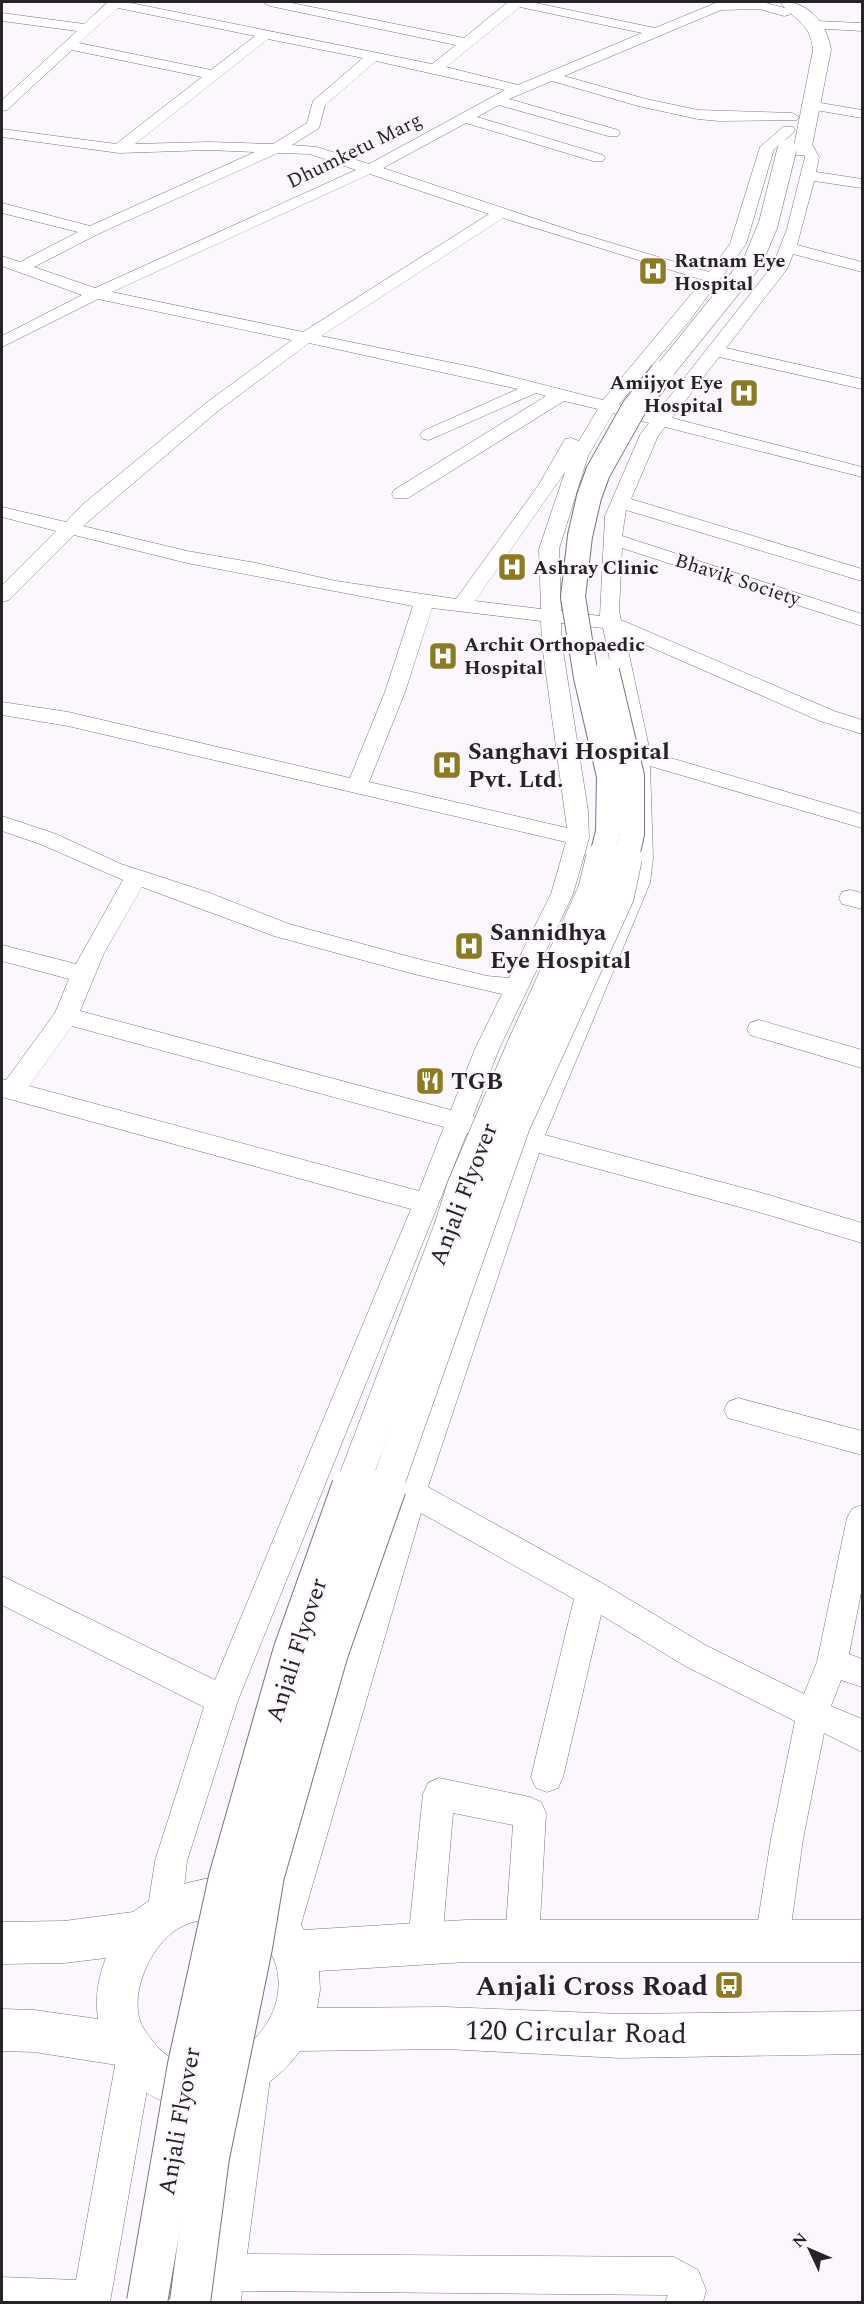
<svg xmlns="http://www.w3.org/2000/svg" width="864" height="2304" font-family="Spectral,serif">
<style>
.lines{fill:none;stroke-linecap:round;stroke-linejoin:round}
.minor-casing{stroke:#7e7181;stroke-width:1}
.major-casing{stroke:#7e7181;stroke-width:1}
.minor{fill:#fff;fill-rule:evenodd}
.major{fill:#fff;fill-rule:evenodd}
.major-bridge-far3-casing{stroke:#7e7181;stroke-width:20;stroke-linecap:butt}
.major-bridge-far2-casing{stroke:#7e7181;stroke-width:26;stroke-linecap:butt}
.major-bridge-far1-casing{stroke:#7e7181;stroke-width:33;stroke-linecap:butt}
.major-bridge-casing{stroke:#7e7181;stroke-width:42;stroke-linecap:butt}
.major-bridge-far3{stroke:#fff;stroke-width:19}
.major-bridge-far2{stroke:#fff;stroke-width:24}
.major-bridge-far1{stroke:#fff;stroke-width:32}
.major-bridge{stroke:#fff;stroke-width:40}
.labels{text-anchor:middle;stroke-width:4.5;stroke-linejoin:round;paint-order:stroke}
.far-street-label{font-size:20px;fill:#282229;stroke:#fcf6fe}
.far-poi-label{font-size:20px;font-weight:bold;fill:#282229;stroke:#fcf6fe;text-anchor:start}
.poi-label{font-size:24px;font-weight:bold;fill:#282229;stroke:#fcf6fe;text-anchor:start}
.street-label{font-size:24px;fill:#282229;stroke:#fcf6fe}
.near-poi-label{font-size:28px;font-weight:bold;fill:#282229;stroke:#fcf6fe;text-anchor:end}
.near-street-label{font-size:28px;fill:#282229;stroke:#fcf6fe}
</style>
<rect width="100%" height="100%" fill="#fcf6fe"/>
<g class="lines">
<g class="minor-casing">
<g id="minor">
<path d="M 108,2 L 126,2 L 432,64 L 456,45 L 270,6 L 263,2 L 287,2 L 464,38 L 508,2 L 531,2 L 655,28 L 718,2 L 762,2 L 789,9 L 791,12 L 789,15 L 784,16 L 759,9 L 721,10 L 564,76 L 646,99 L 698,110 L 792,113 L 799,117 L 797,120 L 719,121 L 698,119 L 638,106 L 552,81 L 509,99 L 618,130 L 620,133 L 618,136 L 608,136 L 499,105 L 477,117 L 603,155 L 605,158 L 603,161 L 593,161 L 466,123 L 383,168 L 578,233 L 709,272 L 730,244 L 760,147 L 783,127 L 793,127 L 795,130 L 793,133 L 774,149 L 746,244 L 690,320 L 619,404 L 656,414 L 773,265 L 787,229 L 805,157 L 797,142 L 799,139 L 809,139 L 819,157 L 816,172 L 862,179 L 862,188 L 814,181 L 797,245 L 862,262 L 862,272 L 793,254 L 787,269 L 726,348 L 862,379 L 862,389 L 719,357 L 672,418 L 862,467 L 862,477 L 665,427 L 658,436 L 631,499 L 862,569 L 862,581 L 626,510 L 622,536 L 862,614 L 862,626 L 622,548 L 619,611 L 621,620 L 834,711 L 862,720 L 862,734 L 820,721 L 625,636 L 650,752 L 862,814 L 862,828 L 650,766 L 653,858 L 650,883 L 545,1135 L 762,1193 L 862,1223 L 862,1243 L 762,1213 L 539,1153 L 428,1487 L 602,1583 L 707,1646 L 804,1694 L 817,1662 L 847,1518 L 852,1509 L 862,1505 L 862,1588 L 849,1654 L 862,1659 L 862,1687 L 841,1680 L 831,1706 L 862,1719 L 862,1752 L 824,1733 L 803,1839 L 789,1940 L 784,1952 L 772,1957 L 760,1952 L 755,1940 L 771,1839 L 795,1721 L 685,1666 L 601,1615 L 563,1777 L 558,1788 L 547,1792 L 536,1788 L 531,1777 L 574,1599 L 421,1513 L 299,1931 L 294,1943 L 282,1948 L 270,1943 L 265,1931 L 397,1493 L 515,1146 L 504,1143 L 500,1136 L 504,1129 L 513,1126 L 522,1129 L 628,883 L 631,858 L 628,744 L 603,628 L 561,623 L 562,644 L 588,811 L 589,838 L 573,894 L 499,1049 L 473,1116 L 484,1119 L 488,1126 L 484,1133 L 475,1136 L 467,1133 L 238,1700 L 187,1861 L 181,1914 L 176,1926 L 164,1931 L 152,1926 L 147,1914 L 155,1861 L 204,1707 L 2,1605 L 2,1576 L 215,1680 L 411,1209 L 2,1097 L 2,1079 L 6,1080 L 55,1013 L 69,979 L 2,961 L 2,945 L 76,964 L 123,880 L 40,844 L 2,831 L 2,816 L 56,834 L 121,864 L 207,892 L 289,924 L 414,958 L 487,976 L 509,978 L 551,894 L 566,842 L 68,726 L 2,715 L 2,702 L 68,712 L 350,778 L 385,692 L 413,606 L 187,563 L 74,535 L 9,600 L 2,602 L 2,585 L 56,531 L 2,517 L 2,507 L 66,522 L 82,505 L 206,403 L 292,340 L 98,299 L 2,347 L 2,336 L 82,295 L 2,266 L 2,256 L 20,262 L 78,232 L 2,213 L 2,203 L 90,226 L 255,152 L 209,150 L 119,153 L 2,137 L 2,129 L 116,144 L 202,77 L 72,50 L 7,110 L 2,111 L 2,100 L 77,31 L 2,21 L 2,13 L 84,24 ZM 520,7 L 642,33 L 518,85 L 446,67 ZM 118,8 L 255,36 L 211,70 L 79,43 ZM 268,39 L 363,58 L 313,101 L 307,123 L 273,144 L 209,142 L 135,144 ZM 376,61 L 505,90 L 369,164 L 317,147 L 292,145 L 319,128 L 325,105 ZM 278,153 L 310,154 L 356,170 L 95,288 L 34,267 L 98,234 ZM 370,174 L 489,214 L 303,332 L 112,292 ZM 503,218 L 703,280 L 603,400 L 477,368 L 321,336 ZM 309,343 L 518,389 L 423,431 L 420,435 L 423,439 L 429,440 L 536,393 L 546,396 L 394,490 L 392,494 L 394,498 L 408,498 L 564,401 L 598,409 L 579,441 L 571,438 L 565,439 L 538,486 L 456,599 L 336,581 L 256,563 L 187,551 L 83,526 L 218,411 ZM 613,413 L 649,423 L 640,435 L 605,516 L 600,616 L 561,611 L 559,549 L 588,456 ZM 565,472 L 539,549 L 541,609 L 475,601 ZM 432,608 L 541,621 L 542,644 L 567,828 L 369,782 L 405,692 ZM 142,887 L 274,936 L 414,974 L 502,994 L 475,1049 L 451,1110 L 80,1011 L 104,953 ZM 72,1026 L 444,1127 L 419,1191 L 29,1086 Z"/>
<path d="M 816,21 L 862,23 L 862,31 L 811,28 L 809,25 L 811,22 Z"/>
<path d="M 809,101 L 862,110 L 862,118 L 804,108 L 802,105 Z"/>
<path d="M 850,890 L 862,893 L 862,909 L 842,904 L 839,898 L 842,892 Z"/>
<path d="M 759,1020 L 862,1050 L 862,1068 L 750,1035 L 747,1029 L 750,1023 Z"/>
<path d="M 738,1398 L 862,1431 L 862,1455 L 728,1418 L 724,1410 L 728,1402 Z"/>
<path d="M 439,1778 L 530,1797 L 541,1802 L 546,1813 L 539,1941 L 534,1953 L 522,1958 L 510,1953 L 505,1941 L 513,1825 L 453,1813 L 442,1942 L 437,1954 L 425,1959 L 413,1954 L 408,1942 L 423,1794 L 428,1783 Z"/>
<path d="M 135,2037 L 147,2043 L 153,2055 L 110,2302 L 2,2302 L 2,2277 L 76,2280 L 117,2055 L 123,2043 Z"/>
<path d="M 253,2053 L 265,2059 L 271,2071 L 247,2254 L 674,2257 L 698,2270 L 706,2290 L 703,2302 L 665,2302 L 668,2295 L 242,2291 L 241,2302 L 203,2302 L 235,2071 L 241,2059 Z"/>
</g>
</g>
<g class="major-casing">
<g id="major">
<path d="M 780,2 C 808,0 827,23 831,50 L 811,151 L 809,155 L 795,155 L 793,151 L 813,50 C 810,21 795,22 780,2 Z"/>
<path d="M 214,1877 C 251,1884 286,1894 304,1930 L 466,1920 L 862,1920 L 862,1962 L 466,1962 L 319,1971 L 320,1990 L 317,2008 L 445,2007 L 620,2014 L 862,2011 L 862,2054 L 620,2058 L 445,2049 L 300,2051 C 254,2113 168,2133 117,2065 L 34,2052 L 2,2051 L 2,2009 L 34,2010 L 98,2019 C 95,1997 98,1978 106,1958 L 64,1963 L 2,1964 L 2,1922 L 64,1921 L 133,1912 L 160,1893 L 187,1883 ZM 214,1919 C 224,1920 236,1921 245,1925 C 255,1930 262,1939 268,1948 C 298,1995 260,2053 211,2063 C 200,2065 185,2065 175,2060 C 162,2054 154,2043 146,2032 C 123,2002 151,1940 183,1926 C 192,1921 204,1920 214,1919 Z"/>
</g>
</g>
<use href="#minor" class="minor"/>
<use href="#major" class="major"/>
<g class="major-bridge-far3-casing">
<path id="major-bridge-far3" d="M 661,375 L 753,261 L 768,225 L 787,149"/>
</g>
<g class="major-bridge-far2-casing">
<g id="major-bridge-far2">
<path d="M 607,671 L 632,776 L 632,834 L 626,860"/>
<path d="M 601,860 L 608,832 L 609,776 L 586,677 L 573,597 L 580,536 L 589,497 L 598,472 L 634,408 L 662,373"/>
</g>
</g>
<g class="major-bridge-far1-casing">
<g id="major-bridge-far1">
<path d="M 351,1489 L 449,1231 L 463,1187 L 521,1051 L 594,891 L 602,858"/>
<path d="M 386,1489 L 514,1125 L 618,896 L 626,858"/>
</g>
</g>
<g class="major-bridge-casing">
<g id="major-bridge">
<path d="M 147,2302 L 188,2065 L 229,1878 L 293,1653 L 352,1487"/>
<path d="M 190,2302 L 209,2157 L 252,1947 L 264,1875 L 328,1652 L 386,1487"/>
</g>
</g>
<use href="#major-bridge-far3" class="major-bridge-far3"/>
<use href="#major-bridge-far2" class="major-bridge-far2"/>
<use href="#major-bridge-far1" class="major-bridge-far1"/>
<use href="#major-bridge" class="major-bridge"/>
</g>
<defs>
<g id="hospital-square" transform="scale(1.5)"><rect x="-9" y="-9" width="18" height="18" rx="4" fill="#8c7b21" stroke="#fcf6fe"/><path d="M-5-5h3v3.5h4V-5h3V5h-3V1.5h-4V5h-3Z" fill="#fff"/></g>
<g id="restaurant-square" transform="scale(1.5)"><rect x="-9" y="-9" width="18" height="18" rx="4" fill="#8c7b21" stroke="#fcf6fe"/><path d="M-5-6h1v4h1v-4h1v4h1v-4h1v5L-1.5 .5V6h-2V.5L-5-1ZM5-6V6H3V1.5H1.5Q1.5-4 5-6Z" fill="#fff"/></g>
<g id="bus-square" transform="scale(1.5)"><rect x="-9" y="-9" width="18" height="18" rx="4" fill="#8c7b21" stroke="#fcf6fe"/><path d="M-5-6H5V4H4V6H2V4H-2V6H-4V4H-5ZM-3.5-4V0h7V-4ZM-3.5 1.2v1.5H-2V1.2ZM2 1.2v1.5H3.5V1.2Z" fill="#fff"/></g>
</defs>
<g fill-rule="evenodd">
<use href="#hospital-square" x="653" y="271"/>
<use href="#hospital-square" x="744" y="393"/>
<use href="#hospital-square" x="512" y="567"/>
<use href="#hospital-square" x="443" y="656"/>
<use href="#hospital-square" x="447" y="765"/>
<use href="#hospital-square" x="469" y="946"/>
<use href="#restaurant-square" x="430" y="1081"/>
<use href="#bus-square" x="729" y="1985"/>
</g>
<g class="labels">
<g class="far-street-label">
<text transform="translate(354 150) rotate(-26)" y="7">Dhumketu Marg</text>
<text transform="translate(738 579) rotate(18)" y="7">Bhavik Society</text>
</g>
<g class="far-poi-label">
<text x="674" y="267">Ratnam Eye<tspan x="674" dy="23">Hospital</tspan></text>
<text x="723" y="389" text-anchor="end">Amijyot Eye<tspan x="723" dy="23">Hospital</tspan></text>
<text x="533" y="574">Ashray Clinic</text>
<text x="464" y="651">Archit Orthopaedic<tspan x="464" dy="23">Hospital</tspan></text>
</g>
<g class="poi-label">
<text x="468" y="759">Sanghavi Hospital<tspan x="468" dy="28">Pvt. Ltd.</tspan></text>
<text x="490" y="940">Sannidhya<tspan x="490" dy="28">Eye Hospital</tspan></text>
<text x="451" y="1089">TGB</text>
</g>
<g class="street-label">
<text transform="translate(463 1194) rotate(-69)" y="8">Anjali Flyover</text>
<text transform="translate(296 1650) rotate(-72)" y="8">Anjali Flyover</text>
<text transform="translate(179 2121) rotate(-80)" y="8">Anjali Flyover</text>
</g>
<g class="near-poi-label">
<text x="708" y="1995">Anjali Cross Road</text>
</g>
<g class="near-street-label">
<text transform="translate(576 2031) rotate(1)" y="10">120 Circular Road</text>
</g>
</g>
<rect width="864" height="2304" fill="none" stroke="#282229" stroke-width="6"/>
<g transform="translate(810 2250) rotate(314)" stroke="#fcf6fe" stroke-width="4.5" paint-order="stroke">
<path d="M0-4.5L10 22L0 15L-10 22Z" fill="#282229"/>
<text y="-9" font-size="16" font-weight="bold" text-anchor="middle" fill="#282229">N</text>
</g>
</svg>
